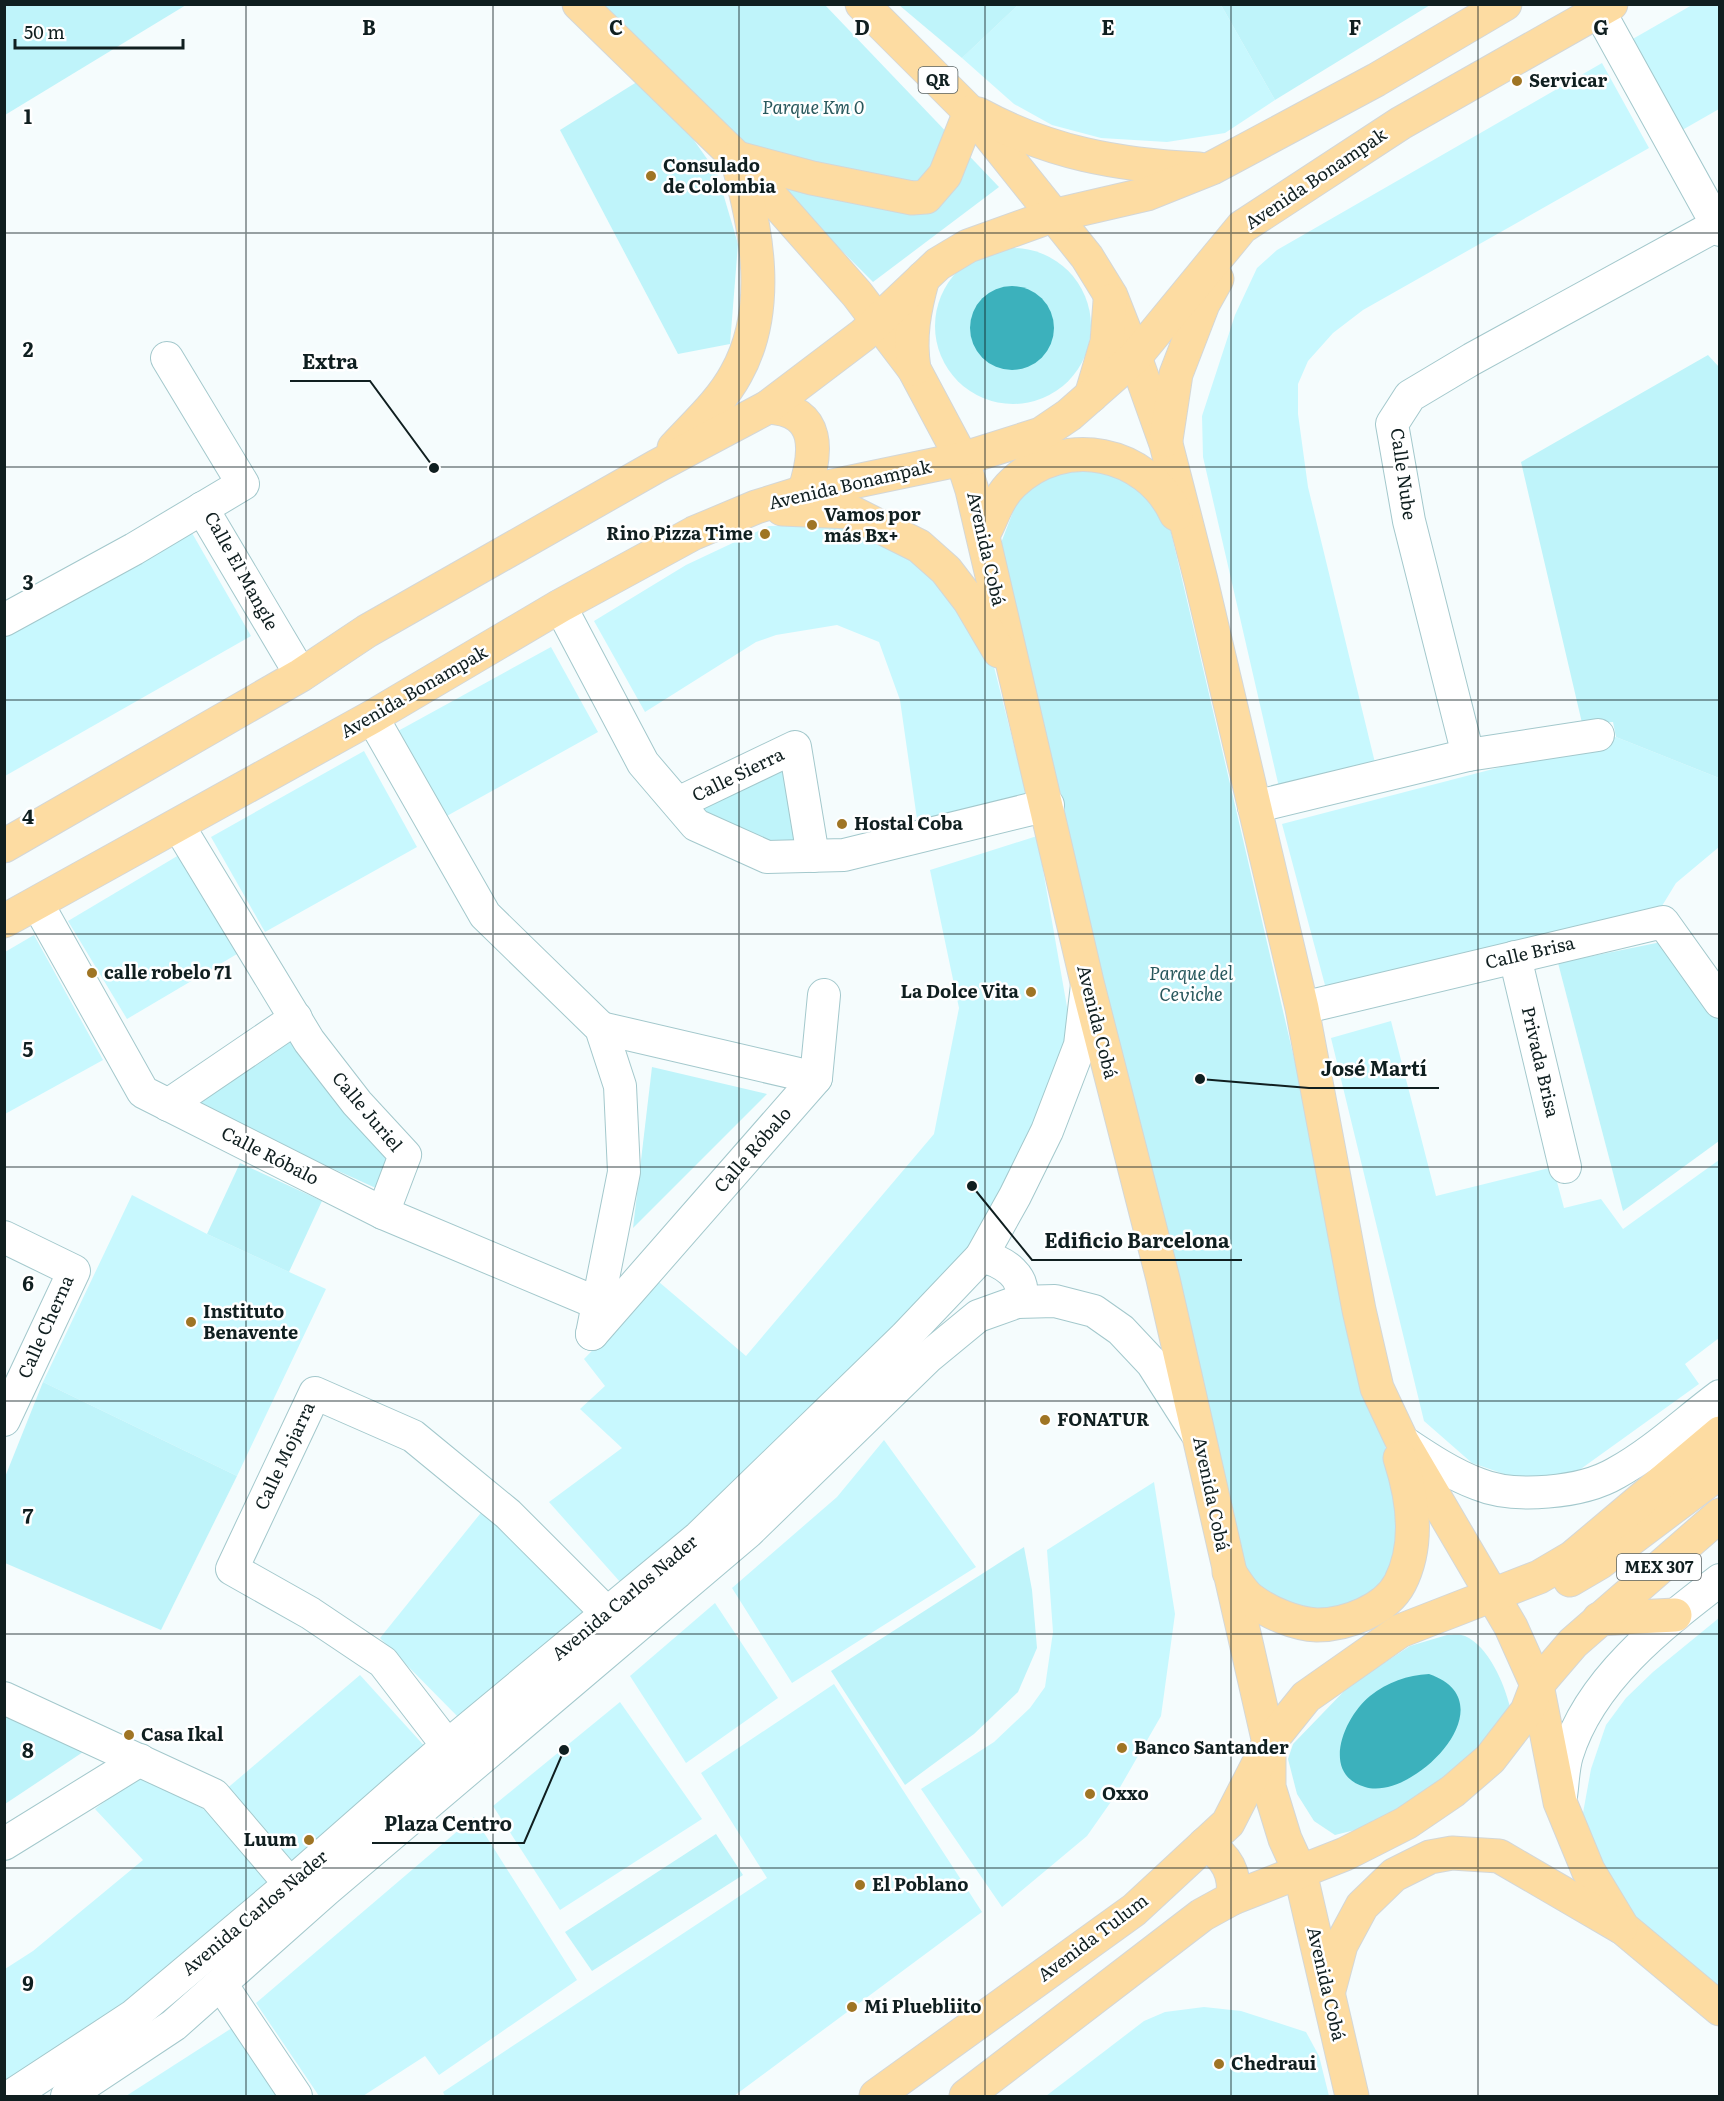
<svg xmlns="http://www.w3.org/2000/svg" width="1724" height="2101" font-family="Literata,serif">
<style>
.built{fill:#c8f8fe}
.green{fill:#bff4fa}
.water{fill:#3cb1bc}
.lines{fill:none;stroke-linecap:round;stroke-linejoin:round}
.minor-casing{stroke:#a3c8cc;stroke-width:34}
.major-casing{stroke:#d4d7d7;stroke-width:35}
.minor{stroke:#fff;stroke-width:32}
.major{stroke:#fddca2;stroke-width:33}
.grid{fill:none;stroke:#101f20;stroke-width:1.5;stroke-opacity:0.55}
.poi-dot{fill:#9f7524;stroke:#fff;stroke-width:2}
.labels{text-anchor:middle;stroke-width:5;stroke-linejoin:round;paint-order:stroke}
.shield{fill:#fff;stroke:#586263;stroke-width:1.5}
.shield-label{font-size:16px;font-weight:bold;fill:#101f20}
.poi-label{font-size:18px;font-weight:bold;fill:#101f20;stroke:#fff;text-anchor:start}
.park-label{font-size:18px;font-style:italic;fill:#28585d;stroke:#fff}
.street-label{font-size:18px;fill:#101f20;stroke:#fff}
.grid-label{font-size:20px;text-anchor:middle;font-weight:bold;fill:#101f20;stroke:#fff;stroke-width:5;stroke-linejoin:round;paint-order:stroke}
.leader{fill:none;stroke:#101f20;stroke-width:2}
.callout-dot{fill:#101f20;stroke:#fff;stroke-width:2}
.callout-label{font-size:20px;text-anchor:middle;font-weight:bold;fill:#101f20;stroke:#fff;stroke-width:5;stroke-linejoin:round;paint-order:stroke}
</style>
<rect width="100%" height="100%" fill="#f5fcfd"/>
<g class="built">
<path d="M 1018,5 L 1221,5 L 1275,100 L 1225,133 L 1167,142 L 1101,138 L 1052,125 L 1014,104 L 962,58 Z"/>
<path d="M 1692,5 L 1719,5 L 1719,109 L 1677,133 L 1624,44 Z"/>
<path d="M 1602,63 L 1649,148 L 1363,310 L 1333,333 L 1308,361 L 1298,384 L 1298,414 L 1308,487 L 1377,771 L 1281,796 L 1203,457 L 1202,416 L 1235,315 L 1257,268 L 1277,250 Z"/>
<path d="M 861,524 L 941,574 L 991,655 L 1028,801 L 918,826 L 900,700 L 879,642 L 837,625 L 776,635 L 756,642 L 645,712 L 594,621 L 686,565 L 769,526 Z"/>
<path d="M 188,526 L 251,636 L 5,776 L 4,630 Z"/>
<path d="M 551,647 L 598,732 L 445,817 L 398,731 Z"/>
<path d="M 1616,737 L 1719,778 L 1719,847 L 1676,883 L 1654,919 L 1330,1004 L 1282,824 Z"/>
<path d="M 364,751 L 417,847 L 265,932 L 211,837 Z"/>
<path d="M 1037,836 L 1073,1041 L 973,1255 L 705,1516 L 621,1583 L 549,1502 L 622,1448 L 580,1409 L 605,1386 L 584,1359 L 659,1282 L 746,1356 L 934,1134 L 959,1008 L 930,870 Z"/>
<path d="M 179,855 L 237,954 L 127,1019 L 68,921 Z"/>
<path d="M 34,935 L 103,1060 L 5,1114 L 5,952 Z"/>
<path d="M 1391,1021 L 1436,1196 L 1553,1167 L 1564,1208 L 1601,1199 L 1623,1229 L 1719,1160 L 1719,1338 L 1685,1364 L 1699,1384 L 1564,1481 L 1530,1483 L 1472,1463 L 1424,1421 L 1331,1038 Z"/>
<path d="M 132,1195 L 207,1234 L 326,1289 L 237,1476 L 43,1382 Z"/>
<path d="M 884,1440 L 976,1567 L 792,1683 L 732,1588 L 837,1497 Z"/>
<path d="M 1154,1482 L 1175,1614 L 1161,1716 L 1115,1796 L 1087,1836 L 1002,1907 L 921,1789 L 994,1742 L 1030,1708 L 1045,1687 L 1053,1632 L 1047,1550 Z"/>
<path d="M 484,1509 L 591,1609 L 462,1721 L 380,1638 Z"/>
<path d="M 715,1603 L 778,1698 L 686,1763 L 630,1676 Z"/>
<path d="M 1719,1618 L 1719,1995 L 1641,1928 L 1590,1852 L 1583,1813 L 1591,1769 L 1606,1725 L 1626,1698 L 1653,1672 Z"/>
<path d="M 360,1675 L 428,1750 L 291,1869 L 224,1791 Z"/>
<path d="M 834,1684 L 982,1912 L 734,2096 L 445,2096 L 443,2092 L 767,1878 L 701,1773 Z"/>
<path d="M 620,1702 L 702,1819 L 560,1910 L 493,1806 Z"/>
<path d="M 139,1775 L 207,1811 L 270,1886 L 127,2009 L 5,2091 L 5,1969 L 33,1951 L 143,1860 L 95,1809 Z"/>
<path d="M 474,1817 L 577,1980 L 439,2075 L 425,2056 L 363,2096 L 319,2096 L 256,2003 Z"/>
<path d="M 1204,2007 L 1241,2011 L 1306,2032 L 1319,2056 L 1329,2096 L 1046,2096 L 1144,2021 L 1165,2012 Z"/>
<path d="M 235,2026 L 281,2096 L 126,2096 Z"/>
</g>
<g class="green">
<path d="M 5,4 L 186,4 L 186,5 L 5,115 Z"/>
<path d="M 597,5 L 825,5 L 999,187 L 873,282 Z"/>
<path d="M 899,5 L 1018,5 L 962,58 Z"/>
<path d="M 1221,5 L 1430,5 L 1275,100 Z"/>
<path d="M 648,75 L 717,173 L 738,244 L 730,344 L 678,354 L 560,130 Z"/>
<circle cx="1013" cy="326" r="78"/>
<path d="M 1708,355 L 1719,367 L 1719,778 L 1616,737 L 1613,722 L 1582,723 L 1521,462 Z"/>
<path d="M 1068,461 L 1161,490 C 1242,832 1320,1174 1402,1516 L 1401,1549 L 1374,1596 L 1338,1614 L 1293,1613 L 1241,1571 L 1001,543 L 1024,483 Z"/>
<path d="M 790,756 L 800,848 L 768,853 L 685,806 Z"/>
<path d="M 1666,941 L 1719,1019 L 1719,1141 L 1623,1211 L 1558,963 Z"/>
<path d="M 294,1028 L 395,1153 L 378,1189 L 183,1101 Z"/>
<path d="M 652,1067 L 767,1094 L 633,1228 Z"/>
<path d="M 240,1163 L 322,1201 L 289,1272 L 207,1234 Z"/>
<path d="M 43,1382 L 237,1476 L 161,1630 L 5,1563 L 5,1477 Z"/>
<path d="M 1024,1547 L 1032,1590 L 1037,1648 L 1018,1692 L 974,1734 L 905,1785 L 831,1671 Z"/>
<path d="M 1447,1635 C 1452,1635 1461,1634 1465,1636 C 1489,1647 1504,1683 1510,1707 L 1470,1760 L 1414,1802 L 1359,1829 L 1335,1835 L 1314,1821 L 1297,1794 L 1288,1759 L 1293,1744 L 1349,1686 L 1410,1646 Z"/>
<path d="M 5,1713 L 86,1750 L 5,1804 Z"/>
<path d="M 716,1834 L 743,1875 L 592,1971 L 565,1932 Z"/>
</g>
<g class="water">
<circle cx="1012" cy="328" r="42"/>
<path d="M 1429,1674 C 1511,1702 1413,1802 1365,1787 C 1320,1774 1344,1717 1370,1696 C 1388,1682 1407,1675 1429,1674 Z"/>
</g>
<g class="lines">
<g class="minor-casing">
<g id="minor">
<path d="M 1599,11 L 1720,230"/>
<path d="M 202,508 L 301,675"/>
<path d="M 560,606 L 643,763 L 696,825 L 767,857 L 844,855 L 1048,805"/>
<path d="M 4,620 L 134,549 L 243,484 L 167,358"/>
<path d="M 372,717 L 485,915 L 601,1028 L 620,1086 L 624,1172 L 592,1334"/>
<path d="M 1468,755 L 1409,521 L 1392,424 L 1410,396 L 1472,359 L 1717,225"/>
<path d="M 678,803 L 795,747 L 813,856"/>
<path d="M 1254,807 L 1468,755 L 1598,735"/>
<path d="M 178,825 L 309,1041 L 357,1103 L 405,1155 L 383,1213"/>
<path d="M 37,903 L 143,1092 L 383,1213 L 597,1303"/>
<path d="M 1515,957 L 1565,1167"/>
<path d="M 1302,1008 L 1663,922 L 1720,1002"/>
<path d="M 601,1028 L 816,1078"/>
<path d="M 168,1105 L 296,1018"/>
<path d="M 4,1237 L 74,1271 L 4,1420"/>
<path d="M 981,1257 C 1000,1258 1033,1280 1017,1302"/>
<path d="M 592,1334 L 816,1078 L 824,995"/>
<path d="M 1402,1441 C 1426,1457 1451,1474 1478,1484 C 1514,1499 1582,1493 1616,1473 C 1654,1452 1685,1422 1720,1396"/>
<path d="M 4,1698 L 214,1795 L 290,1884"/>
<path d="M 460,1762 L 383,1662 L 310,1613 L 232,1569 L 315,1393 L 413,1436 L 508,1514 L 607,1613"/>
<path d="M 1561,1796 C 1563,1783 1563,1768 1567,1755 C 1590,1680 1660,1626 1720,1580"/>
<path d="M 4,1844 L 140,1760"/>
<path d="M 221,1984 L 296,2096"/>
<path d="M 11,2096 L 133,2016 L 290,1884 L 447,1746 L 699,1537 L 905,1337 L 981,1257 L 1015,1196 L 1047,1131 L 1080,1045 L 1087,985"/>
<path d="M 67,2096 L 174,2025 L 326,1890 L 748,1532 L 927,1358 L 978,1316 L 1017,1302 L 1055,1301 L 1094,1311 L 1121,1330 L 1152,1363 L 1196,1432"/>
</g>
</g>
<g class="major-casing">
<g id="major">
<path d="M 579,4 L 737,158 L 857,294 L 914,369 L 962,459 L 972,490 L 1087,982 L 1163,1279 L 1269,1743 L 1269,1787 L 1285,1839 L 1300,1872 L 1352,2096"/>
<path d="M 862,4 L 975,117 L 1087,257 L 1111,296 L 1135,357 L 1166,444 L 1201,580 L 1302,1008 L 1359,1310 L 1377,1388 L 1402,1441 L 1511,1627 L 1537,1685 L 1560,1802 L 1588,1870 L 1623,1928 L 1720,2009"/>
<path d="M 978,114 C 1050,153 1117,165 1199,169"/>
<path d="M 737,158 L 812,178 L 912,198 L 926,197 L 945,175 L 970,112"/>
<path d="M 914,369 C 909,337 914,310 923,278"/>
<path d="M 1091,396 L 1107,342 L 1110,301"/>
<path d="M 768,407 C 822,410 817,453 804,492"/>
<path d="M 1166,440 L 1176,374 L 1203,304 L 1217,279"/>
<path d="M 674,448 C 695,425 721,402 736,374 C 772,310 757,230 738,163"/>
<path d="M 782,509 L 851,512 L 919,546 L 946,570 L 969,600 L 999,651"/>
<path d="M 983,535 C 993,517 997,498 1013,483 C 1064,434 1147,451 1176,514"/>
<path d="M 4,846 L 301,675 L 367,631 L 657,466 L 768,407 L 863,335 L 938,264 L 968,246 L 1052,216 L 1147,194 L 1212,168 L 1376,80 L 1505,4"/>
<path d="M 4,921 L 372,717 L 560,606 L 694,533 L 756,507 L 804,492 L 962,459 L 1041,434 L 1069,415 L 1135,357 L 1242,227 L 1401,123 L 1611,4"/>
<path d="M 1229,1572 C 1236,1581 1243,1595 1253,1601 C 1270,1613 1295,1624 1317,1625 C 1346,1625 1386,1610 1400,1583 C 1420,1544 1413,1498 1400,1458"/>
<path d="M 1570,1580 L 1599,1563 L 1720,1472"/>
<path d="M 1599,1619 L 1675,1615"/>
<path d="M 1205,1844 C 1227,1856 1236,1874 1233,1898"/>
<path d="M 1329,1990 L 1341,1945 L 1362,1906 L 1394,1875 L 1430,1857 L 1452,1853 L 1499,1856 L 1621,1927"/>
<path d="M 876,2096 L 1134,1910 L 1228,1823 L 1269,1743 L 1306,1697 L 1400,1631 L 1539,1577 L 1573,1557 L 1720,1433"/>
<path d="M 966,2096 L 1202,1915 L 1233,1898 L 1345,1854 L 1406,1823 L 1453,1791 L 1490,1759 L 1527,1711 L 1537,1685 L 1573,1643 L 1720,1515"/>
</g>
</g>
<use href="#minor" class="minor"/>
<use href="#major" class="major"/>
</g>
<path class="grid" d="M 246,4 L 246,2096M 493,4 L 493,2096M 739,4 L 739,2096M 985,4 L 985,2096M 1231,4 L 1231,2096M 1478,4 L 1478,2096M 4,233 L 1720,233M 4,467 L 1720,467M 4,700 L 1720,700M 4,934 L 1720,934M 4,1167 L 1720,1167M 4,1401 L 1720,1401M 4,1634 L 1720,1634M 4,1868 L 1720,1868"/>
<g class="poi-dot">
<circle cx="1517" cy="81" r="6"/>
<circle cx="651" cy="176" r="6"/>
<circle cx="812" cy="525" r="6"/>
<circle cx="765" cy="534" r="6"/>
<circle cx="842" cy="824" r="6"/>
<circle cx="92" cy="973" r="6"/>
<circle cx="1031" cy="992" r="6"/>
<circle cx="191" cy="1322" r="6"/>
<circle cx="1045" cy="1420" r="6"/>
<circle cx="129" cy="1735" r="6"/>
<circle cx="1122" cy="1748" r="6"/>
<circle cx="1090" cy="1794" r="6"/>
<circle cx="309" cy="1840" r="6"/>
<circle cx="860" cy="1885" r="6"/>
<circle cx="852" cy="2007" r="6"/>
<circle cx="1219" cy="2064" r="6"/>
</g>
<g class="labels">
<g class="shield">
<rect x="918.5" y="67" width="39" height="26" rx="4.5"/>
<rect x="1617" y="1554" width="84" height="26" rx="4.5"/>
</g>
<g class="shield-label">
<text x="938" y="86">QR</text>
<text x="1659" y="1573">MEX 307</text>
</g>
<g class="poi-label">
<text x="1529" y="87">Servicar</text>
<text x="663" y="172">Consulado<tspan x="663" dy="21">de Colombia</tspan></text>
<text x="824" y="521">Vamos por<tspan x="824" dy="21">más Bx+</tspan></text>
<text x="753" y="540" text-anchor="end">Rino Pizza Time</text>
<text x="854" y="830">Hostal Coba</text>
<text x="104" y="979">calle robelo 71</text>
<text x="1019" y="998" text-anchor="end">La Dolce Vita</text>
<text x="203" y="1318">Instituto<tspan x="203" dy="21">Benavente</tspan></text>
<text x="1057" y="1426">FONATUR</text>
<text x="141" y="1741">Casa Ikal</text>
<text x="1134" y="1754">Banco Santander</text>
<text x="1102" y="1800">Oxxo</text>
<text x="297" y="1846" text-anchor="end">Luum</text>
<text x="872" y="1891">El Poblano</text>
<text x="864" y="2013">Mi Pluebliito</text>
<text x="1231" y="2070">Chedraui</text>
</g>
<g class="park-label">
<text x="813" y="114">Parque Km 0</text>
<text x="1191" y="980">Parque del<tspan x="1191" dy="21">Ceviche</tspan></text>
</g>
<g class="street-label">
<text transform="translate(1316 179) rotate(-34)" y="6">Avenida Bonampak</text>
<text transform="translate(1403 474) rotate(82)" y="6">Calle Nube</text>
<text transform="translate(850 485) rotate(-13)" y="6">Avenida Bonampak</text>
<text transform="translate(986 549) rotate(77)" y="6">Avenida Cobá</text>
<text transform="translate(241 571) rotate(61)" y="6">Calle El Mangle</text>
<text transform="translate(414 692) rotate(-30)" y="6">Avenida Bonampak</text>
<text transform="translate(738 775) rotate(-26)" y="6">Calle Sierra</text>
<text transform="translate(1530 953) rotate(-13)" y="6">Calle Brisa</text>
<text transform="translate(1097 1022) rotate(76)" y="6">Avenida Cobá</text>
<text transform="translate(1540 1062) rotate(77)" y="6">Privada Brisa</text>
<text transform="translate(367 1112) rotate(50)" y="6">Calle Juriel</text>
<text transform="translate(753 1150) rotate(-49)" y="6">Calle Róbalo</text>
<text transform="translate(270 1156) rotate(27)" y="6">Calle Róbalo</text>
<text transform="translate(46 1327) rotate(-66)" y="6">Calle Cherna</text>
<text transform="translate(285 1456) rotate(-65)" y="6">Calle Mojarra</text>
<text transform="translate(1211 1494) rotate(78)" y="6">Avenida Cobá</text>
<text transform="translate(625 1598) rotate(-40)" y="6">Avenida Carlos Nader</text>
<text transform="translate(255 1913) rotate(-40)" y="6">Avenida Carlos Nader</text>
<text transform="translate(1093 1938) rotate(-37)" y="6">Avenida Tulum</text>
<text transform="translate(1326 1984) rotate(77)" y="6">Avenida Cobá</text>
</g>
</g>
<g class="grid-label">
<text x="369" y="35">B</text>
<text x="616" y="35">C</text>
<text x="862" y="35">D</text>
<text x="1108" y="35">E</text>
<text x="1355" y="35">F</text>
<text x="1601" y="35">G</text>
<text x="28" y="124">1</text>
<text x="28" y="357">2</text>
<text x="28" y="590">3</text>
<text x="28" y="824">4</text>
<text x="28" y="1057">5</text>
<text x="28" y="1291">6</text>
<text x="28" y="1524">7</text>
<text x="28" y="1758">8</text>
<text x="28" y="1991">9</text>
</g>
<path class="leader" d="M434 468L370 381H290M1200 1079L1309 1088H1439M972 1186L1032 1260H1242M564 1750L524 1843H372"/>
<g class="callout-dot">
<circle cx="434" cy="468" r="6"/>
<circle cx="1200" cy="1079" r="6"/>
<circle cx="972" cy="1186" r="6"/>
<circle cx="564" cy="1750" r="6"/>
</g>
<g class="callout-label">
<text x="330" y="369">Extra</text>
<text x="1374" y="1076">José Martí</text>
<text x="1137" y="1248">Edificio Barcelona</text>
<text x="448" y="1831">Plaza Centro</text>
</g>
<rect width="1724" height="2101" fill="none" stroke="#101f20" stroke-width="12"/>
<path d="M15 39v9h168v-9" fill="none" stroke="#101f20" stroke-width="3"/>
<text x="24" y="39" font-size="18" fill="#101f20" stroke="#ffffff" stroke-width="4.5" paint-order="stroke">50 m</text>
</svg>
